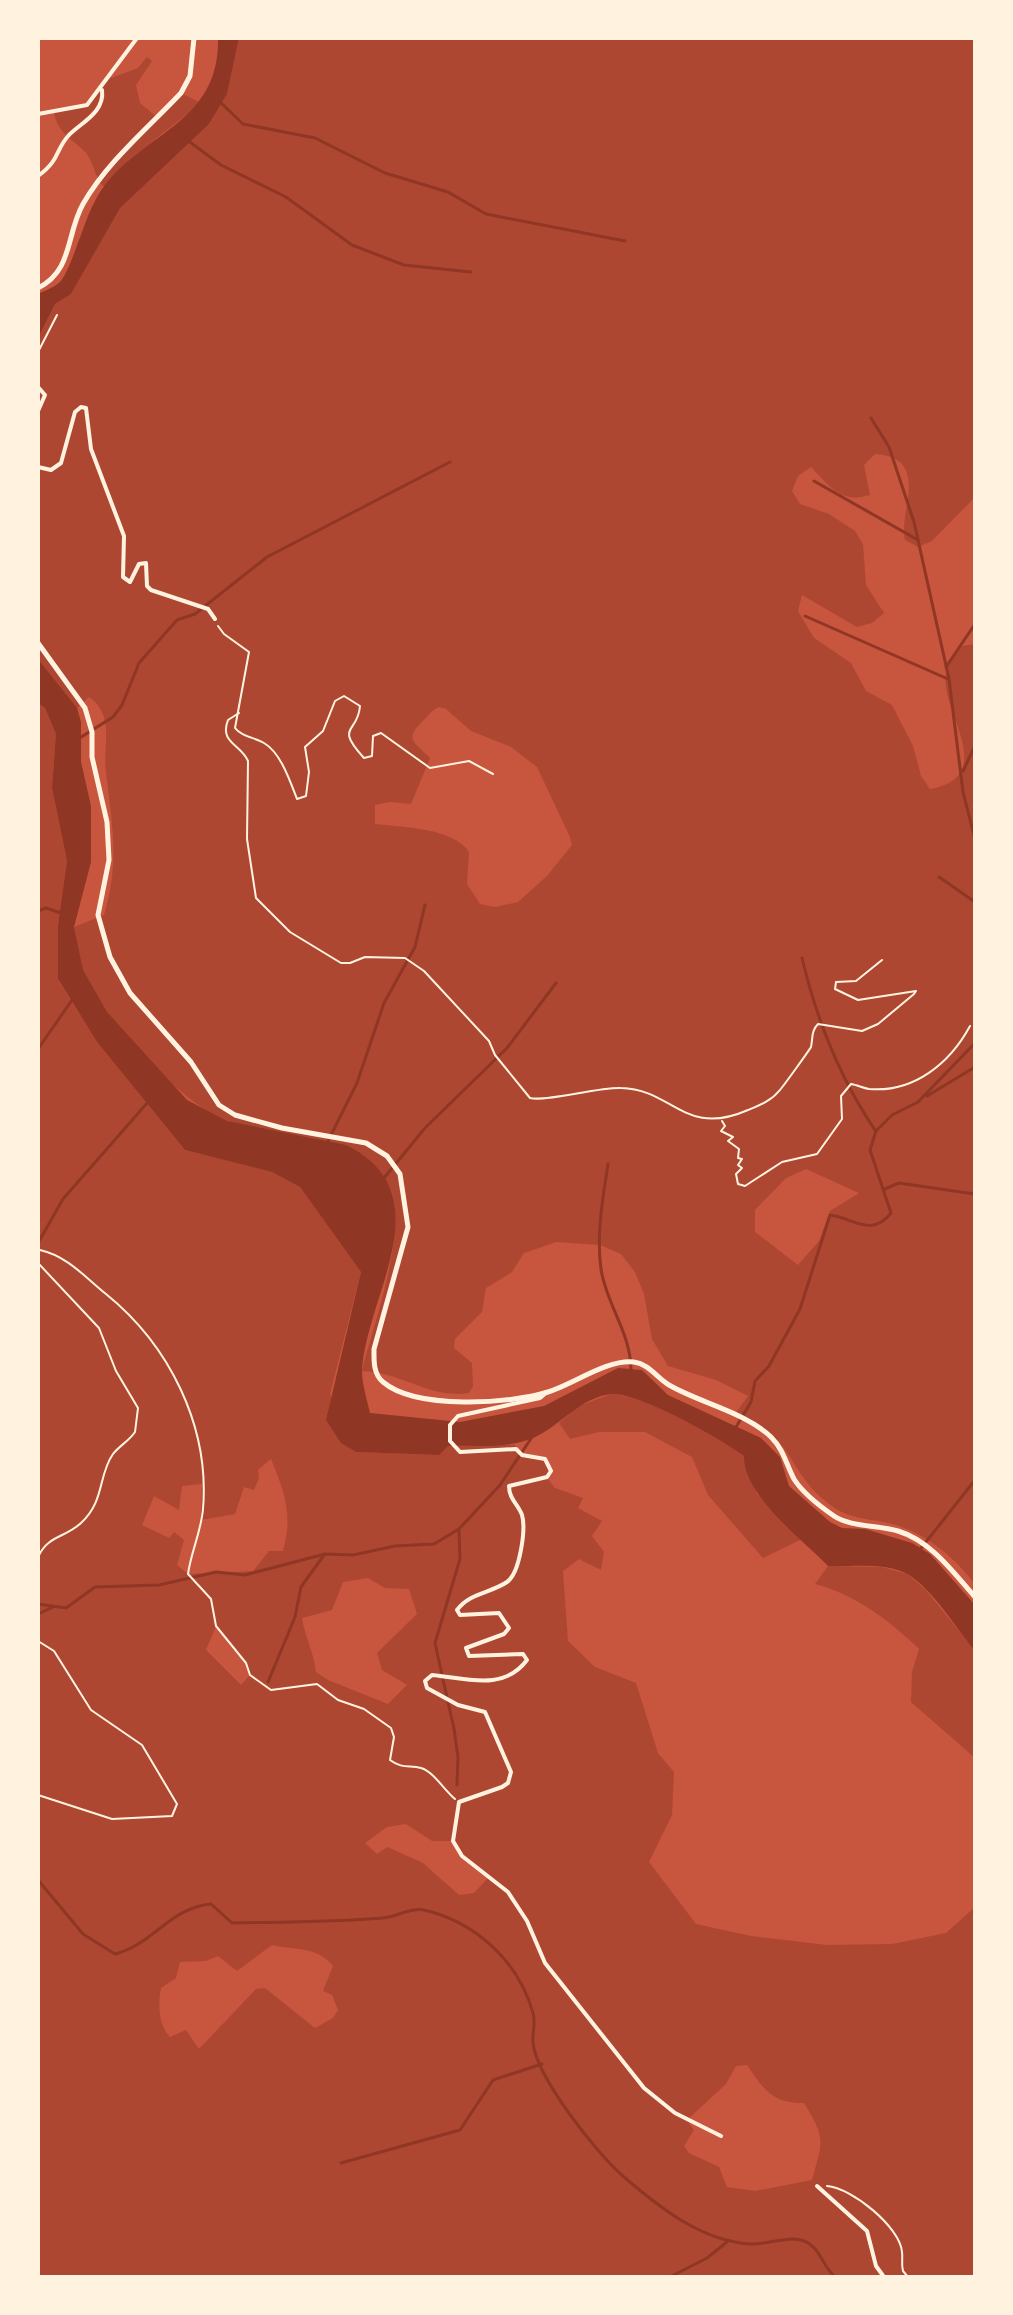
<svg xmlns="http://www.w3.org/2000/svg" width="1013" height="2315" font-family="'Source Sans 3',sans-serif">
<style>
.green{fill:#ae4732;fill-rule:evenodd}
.water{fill:#8f3625}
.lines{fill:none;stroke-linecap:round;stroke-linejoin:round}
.stream{stroke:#8f3625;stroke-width:3}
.path{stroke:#fff3e0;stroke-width:2}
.minor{stroke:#fff3e0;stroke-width:4}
.tertiary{stroke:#fff3e0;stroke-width:5}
</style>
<rect width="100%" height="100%" fill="#c8553d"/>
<g class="green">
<path d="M 239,38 L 975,38 L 975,497 L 932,541 L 918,547 L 905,540 C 898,511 932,458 875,454 L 864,465 L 870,495 C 842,504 830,487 811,467 L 798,476 L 792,491 L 800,504 L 829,514 L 855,531 L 863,544 L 866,585 L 884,613 L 872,623 L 857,627 L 802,595 L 798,611 L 814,638 L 851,663 L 866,691 L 892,705 L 913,746 L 921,776 L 930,789 C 1001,776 939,711 946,673 C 948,662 955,654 962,646 L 975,644 L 975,1584 C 954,1557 926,1533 892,1524 C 869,1518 849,1520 829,1504 C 785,1470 796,1436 735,1414 L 748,1396 L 716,1380 L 668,1366 L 652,1339 L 644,1294 L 635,1272 L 621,1254 L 600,1245 L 556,1242 L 524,1253 L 512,1272 L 486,1288 L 482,1312 L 455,1339 L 454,1348 L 472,1363 L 473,1386 L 469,1393 C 428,1399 403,1372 362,1371 C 373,1326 406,1236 392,1193 C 370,1128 279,1141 227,1121 C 182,1105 98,1014 82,969 C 78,956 77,941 74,927 L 104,915 C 120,861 112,826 106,772 C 102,746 116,716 89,697 L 77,708 L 38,659 L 38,338 L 55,304 L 71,294 L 119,208 L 209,124 L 227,94 ZM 439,707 L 446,709 L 471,731 L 511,747 L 537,767 L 570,837 L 572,845 L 547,876 L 518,902 L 495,907 L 480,904 L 467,884 L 469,852 C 454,828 402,827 375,824 L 375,805 L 390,802 L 411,804 L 430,758 C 415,742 403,740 423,721 C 429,715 431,711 439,707 ZM 806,1169 L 859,1193 L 830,1211 L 819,1241 L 798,1265 L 755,1232 L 755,1210 L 786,1178 Z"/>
<path d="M 147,57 L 152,61 L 136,85 L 140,103 L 158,118 L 181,93 L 201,103 L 130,159 L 105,188 C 94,178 95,164 86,153 C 73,139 57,133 54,112 L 87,105 L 106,80 L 138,68 Z"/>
<path d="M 38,703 L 45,708 L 56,734 L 52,788 L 67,861 L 58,925 L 58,980 L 97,1042 L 185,1150 L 272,1172 L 300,1187 L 361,1272 L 330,1394 L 356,1452 L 438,1455 L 448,1446 L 515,1445 L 522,1454 L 545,1459 L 551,1471 L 547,1478 L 555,1488 L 583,1498 L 578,1508 L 602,1521 L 592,1536 L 604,1552 L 601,1570 L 579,1559 L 563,1571 L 568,1641 L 595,1667 L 636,1683 L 658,1753 L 674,1772 L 672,1815 L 649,1862 L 696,1924 L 751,1936 L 827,1945 L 892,1944 L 946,1933 L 975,1907 L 975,2277 L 38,2277 ZM 271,1459 C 285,1493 293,1515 283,1551 L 269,1551 L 253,1571 L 188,1574 L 177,1565 L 184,1540 L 174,1532 L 169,1538 L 142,1525 L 154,1496 L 179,1510 L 182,1486 L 202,1484 L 201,1520 L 235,1514 L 244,1487 L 254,1490 L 259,1478 L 258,1470 ZM 368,1578 L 385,1588 L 409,1589 L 417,1614 L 377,1653 L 382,1670 L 407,1685 L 388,1704 L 328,1680 L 316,1672 C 314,1652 305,1638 302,1618 L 332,1610 L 343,1582 ZM 216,1626 L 246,1663 L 250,1675 L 241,1685 L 206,1650 ZM 406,1824 L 432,1841 L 453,1841 L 462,1856 L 488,1878 L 474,1893 L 459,1895 L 423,1863 L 387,1847 L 377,1854 L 365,1843 L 387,1827 ZM 272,1945 C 296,1951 315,1945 333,1966 L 323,1991 L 332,1995 L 338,2010 L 333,2018 L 315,2028 L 265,1988 L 256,1989 L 199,2049 L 186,2030 L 170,2037 C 158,2025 158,2003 161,1988 L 176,1978 L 180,1962 L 206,1961 L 218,1956 L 237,1971 ZM 747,2065 C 764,2090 772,2103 804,2103 C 826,2139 823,2140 812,2180 L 755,2191 L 727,2187 L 719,2167 L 689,2153 L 684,2146 L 694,2130 L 687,2120 L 726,2084 L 736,2066 Z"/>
<path d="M 611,1394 C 655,1398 709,1430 744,1456 L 757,1494 L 802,1539 L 763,1558 L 708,1495 L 692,1457 L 645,1432 L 599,1432 L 570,1439 L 559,1423 L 579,1406 Z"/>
<path d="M 828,1566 L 882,1567 L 907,1574 L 926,1590 L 975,1651 L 975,1758 L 911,1702 L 912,1672 L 919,1649 C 889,1620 856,1595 815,1584 Z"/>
</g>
<g class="water">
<path d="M 218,38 L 239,38 L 227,94 L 209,124 L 120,208 L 71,294 L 55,304 L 38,338 L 38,294 C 44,291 55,287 60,282 C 71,270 84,221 94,203 C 129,133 220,131 218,38 Z"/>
<path d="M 38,659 L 77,708 L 81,722 L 81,762 L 91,806 L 91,862 L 74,927 L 83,970 L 107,1012 L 187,1100 L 227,1121 L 346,1145 C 445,1194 366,1295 362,1371 C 362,1384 367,1400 370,1413 L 460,1422 L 544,1406 L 618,1368 L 642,1370 L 668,1395 L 761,1438 L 780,1457 L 789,1486 L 830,1522 L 842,1528 L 865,1529 L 912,1543 L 930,1554 L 975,1605 L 975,1651 C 955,1627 935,1592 909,1575 C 887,1562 853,1567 828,1566 C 802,1539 743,1495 744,1456 C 720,1438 640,1393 612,1394 C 580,1397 561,1426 533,1438 C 507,1449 476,1445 448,1446 L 439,1455 L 356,1452 L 341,1443 L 326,1420 L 361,1272 L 300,1187 L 272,1172 L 185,1150 L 97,1042 L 58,979 L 58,925 L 67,861 L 52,788 L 56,734 L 45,708 L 38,703 Z"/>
</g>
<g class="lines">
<g class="stream">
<path d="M 614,38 L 621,38"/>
<path d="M 219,101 L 243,124 L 315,138 L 385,173 L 448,192 L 486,214 L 625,241"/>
<path d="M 187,140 L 221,165 L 286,197 L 352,245 L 404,265 L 471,272"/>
<path d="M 871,418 L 889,447 L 914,522 L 949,679 L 963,792 L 975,839"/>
<path d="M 814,481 L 918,540"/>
<path d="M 805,616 L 948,679"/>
<path d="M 946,667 L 975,624"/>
<path d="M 78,739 L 113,717 L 122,705 L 139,663 L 177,620 L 195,614 L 267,557 L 450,462"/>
<path d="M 963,771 L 975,746"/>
<path d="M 939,877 L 975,902"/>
<path d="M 38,911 L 46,908 L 61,913"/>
<path d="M 802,958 C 817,1021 839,1077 875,1130"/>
<path d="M 38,1049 L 72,1000"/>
<path d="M 927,1096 L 975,1067"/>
<path d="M 326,1145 L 357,1083 L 384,1003 L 415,947 L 425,905"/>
<path d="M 608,1164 C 603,1198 596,1234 601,1269 C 606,1304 631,1333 631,1370"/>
<path d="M 384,1178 L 425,1128 L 507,1048 L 556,983"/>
<path d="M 885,1189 L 899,1183 L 975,1194"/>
<path d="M 38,1243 L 63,1199 L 148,1102"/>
<path d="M 736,1427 L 751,1402 L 755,1381 L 769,1366 L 800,1309 L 830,1215 C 854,1218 871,1238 891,1213 L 870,1150 L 876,1131 L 892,1115 L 918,1102 L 975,1043"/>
<path d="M 918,1552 L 975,1480"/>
<path d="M 38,1604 L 66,1608 L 95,1587 L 159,1585 L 216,1572 L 245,1575 L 325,1554 L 353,1555 L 395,1546 L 434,1544 L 459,1529 L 500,1485 L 532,1437"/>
<path d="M 38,1614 L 53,1607"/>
<path d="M 268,1682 L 295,1617 L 301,1587 L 324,1555"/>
<path d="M 457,1785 L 458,1757 L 454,1729 L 435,1643 L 460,1559 L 459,1531"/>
<path d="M 38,1880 L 83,1934 L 115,1954 C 154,1944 169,1908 211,1904 L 232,1923 C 283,1922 333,1922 383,1918 C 396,1917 412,1907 424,1910 C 476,1922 519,1962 533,2013 C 536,2024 532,2033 533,2043 C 537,2078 597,2154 624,2177 C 660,2208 702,2241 750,2244 C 767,2245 789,2235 804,2241 C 820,2247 823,2267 835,2277"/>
<path d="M 341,2163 L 460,2130 L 493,2080 L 542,2064"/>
<path d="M 670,2277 L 707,2258 L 727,2242"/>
</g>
<g class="path">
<path d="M 38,352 L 57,315"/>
<path d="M 218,626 L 224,634 L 249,652 L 235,728 C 242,737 254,737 264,743 C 281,753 290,781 297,799 L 306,796 L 309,772 L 305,747 L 323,731 L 335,701 L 344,696 L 360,706 C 358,734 334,725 364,758 L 372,756 L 373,736 L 381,733 L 430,768 L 469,761 L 493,774"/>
<path d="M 239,713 L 228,720 C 219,743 241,744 248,761 L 247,839 L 256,898 L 290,932 L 341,963 L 350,963 L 365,957 L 405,958 L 424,971 L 489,1041 L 495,1055 L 530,1098 C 546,1102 598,1087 621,1088 C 673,1089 684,1138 748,1110 C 760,1105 771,1101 779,1091 C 783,1087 810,1049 811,1047 C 813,1038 811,1031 818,1024 L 862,1031 L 878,1024 L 914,994 L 916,991 L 858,1000 L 835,989 L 836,982 L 856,981 L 882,960"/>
<path d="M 722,1121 L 725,1126 L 721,1131 L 733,1137 L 728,1141 L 739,1149 L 738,1158 L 742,1159 L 738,1165 L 742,1168 L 736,1174 L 738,1184 L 745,1186 L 782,1162 L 817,1154 L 842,1119 L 841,1096 L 851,1084 C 857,1085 863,1088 869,1089 C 914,1093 950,1063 970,1026"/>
<path d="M 38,1252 L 40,1250 C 67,1256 85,1277 106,1294 C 169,1345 210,1426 203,1509 C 201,1532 191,1552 188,1574 L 211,1599 L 216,1626 L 246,1663 L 250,1675 L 271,1690 L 317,1684 L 338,1700 L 364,1709 L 391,1728 L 394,1737 L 390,1760 C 402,1769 409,1765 421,1768 C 434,1772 444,1790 455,1799"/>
<path d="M 38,1263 L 99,1328 L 116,1371 L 138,1408 L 135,1432 C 129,1441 119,1446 113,1454 C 98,1475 105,1501 81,1523 C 65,1538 48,1535 38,1557"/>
<path d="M 38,1641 L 54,1651 L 91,1710 L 142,1745 L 177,1804 L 172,1816 L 112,1819 L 38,1795"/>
<path d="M 827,2186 C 852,2188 900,2227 902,2252 C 903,2259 901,2264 903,2271 L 908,2277"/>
</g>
<g class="minor">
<path d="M 38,114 L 87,105 L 137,38"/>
<path d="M 38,176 C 61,159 55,150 69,135 C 82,122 105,112 102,90"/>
<path d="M 38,387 L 45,395 L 38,411"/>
<path d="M 38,467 L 51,470 L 61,463 L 75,412 L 81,407 L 86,408 L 91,449 L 124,536 L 123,577 L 130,582 L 139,564 L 146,563 L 147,586 L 151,590 L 208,609 L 215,619"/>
<path d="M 547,1392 L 540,1398 L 458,1416 L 450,1425 L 450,1441 L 460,1452 L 516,1449 L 522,1455 L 545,1459 L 551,1471 L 547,1477 L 509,1486 C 509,1499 518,1504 522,1515 C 526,1529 520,1573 507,1582 C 491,1593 469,1593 457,1610 L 460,1615 L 499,1613 L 509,1628 L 504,1634 L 466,1648 L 469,1656 L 523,1654 L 527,1660 C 503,1692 466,1678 432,1675 L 425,1681 L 427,1688 L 458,1705 L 485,1712 L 511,1772 L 508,1783 L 502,1787 L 459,1802 L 453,1841 L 462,1856 L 508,1892 L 527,1921 L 545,1963 L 644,2088 L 675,2113 L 721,2136"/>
<path d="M 817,2186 L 867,2231 L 876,2266 L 884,2277"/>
</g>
<g class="tertiary">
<path d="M 38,288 C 73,271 66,234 83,204 C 107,162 148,128 181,93 L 190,76 L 194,38"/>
<path d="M 38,643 L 85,708 L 92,732 L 92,757 L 107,822 L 109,860 L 98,915 L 110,957 L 130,993 L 191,1062 L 219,1105 L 235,1115 L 282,1128 L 366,1143 L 387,1156 L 400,1174 L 408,1227 L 374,1349 C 374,1360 373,1374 383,1382 C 416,1410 510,1404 548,1392 C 574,1384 607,1359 634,1362 C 649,1364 657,1378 669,1385 C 700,1403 745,1412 771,1437 C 784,1450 786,1464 794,1479 C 802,1492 821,1507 834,1516 C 850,1527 878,1525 898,1531 C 931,1541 953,1572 975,1597"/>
</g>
</g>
<rect width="1013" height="2315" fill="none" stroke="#fff3e0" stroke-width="80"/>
</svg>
